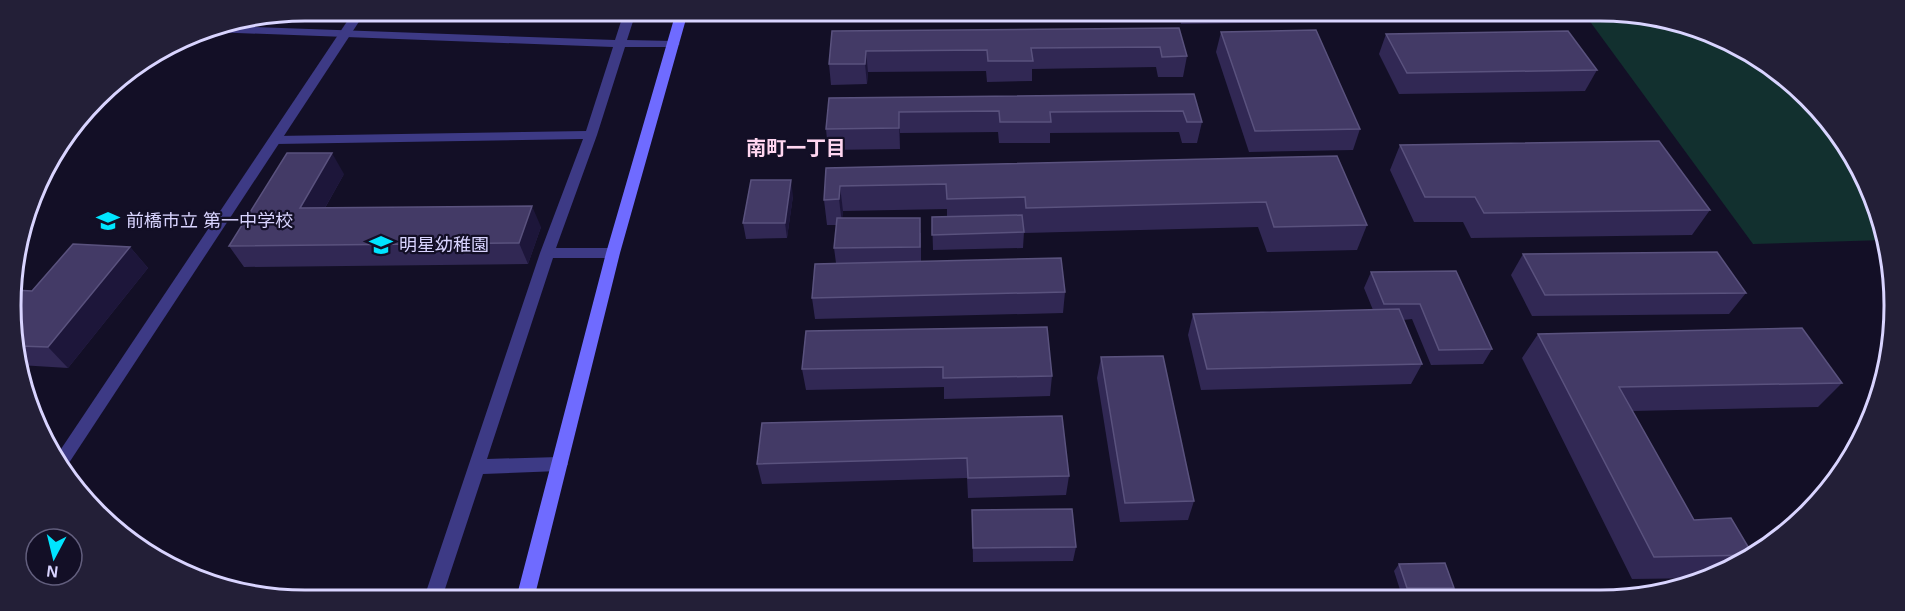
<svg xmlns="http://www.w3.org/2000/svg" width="1905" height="611" font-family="Helvetica,'Noto Sans JP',sans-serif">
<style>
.green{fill:#12302f}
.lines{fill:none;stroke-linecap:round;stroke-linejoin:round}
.lane{fill:#3d3a85;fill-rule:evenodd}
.street{fill:#3d3a85;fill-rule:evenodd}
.secondary{fill:#6f6bff;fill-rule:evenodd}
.wall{fill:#312854}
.shaded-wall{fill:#1d163a}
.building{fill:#433a66;stroke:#5a527e;stroke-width:1.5}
.labels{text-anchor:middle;stroke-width:4.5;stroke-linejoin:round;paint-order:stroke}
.poi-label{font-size:18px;fill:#d9d4ff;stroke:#130f26;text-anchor:start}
.neighbourhood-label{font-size:20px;font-weight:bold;fill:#ffd6f0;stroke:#130f26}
.rim{fill:none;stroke:#d9d4ff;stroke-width:3}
</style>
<rect width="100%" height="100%" fill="#130f26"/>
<path class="green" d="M 1586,16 L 1657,16 L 1764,60 L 1845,142 L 1885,240 L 1753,244 Z"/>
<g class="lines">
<path class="lane" d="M 624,12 L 636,12 L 627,40 L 674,41 L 680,44 L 674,47 L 625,47 L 597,135 L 556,248 L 613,248 L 620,253 L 613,258 L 553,258 L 487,459 L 559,457 L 565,459 L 568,464 L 565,469 L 559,471 L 483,474 L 443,595 L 425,595 L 540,253 L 583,139 L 276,144 L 270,140 L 276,136 L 586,131 L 613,47 L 212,32 L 207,30 L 227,26 L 615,40 Z"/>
<path class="street" d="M 354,11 L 366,11 L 63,472 L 55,458 Z"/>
<path class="secondary" d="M 676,12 L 688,12 L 620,253 L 535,595 L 517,595 L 606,253 Z"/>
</g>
<g class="wall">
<path d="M 839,13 L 859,13 L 859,18 L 839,19 Z"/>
<path d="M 979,13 L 1024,14 L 1024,18 L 980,19 Z"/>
<path d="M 1141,14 L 1166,14 L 1166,16 L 1142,16 Z"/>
<path d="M 1178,14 L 1538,16 L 1537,18 L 1181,24 Z"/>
<path d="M 1179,28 L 1187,56 L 1183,77 L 1158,77 L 1156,67 L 1032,69 L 1032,81 L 987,82 L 986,71 L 868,72 L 867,84 L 831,85 L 829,64 L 832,31 Z"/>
<path d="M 1221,32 L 1360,129 L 1353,150 L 1249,152 L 1216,52 Z"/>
<path d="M 1386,34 L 1597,70 L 1585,91 L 1399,94 L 1379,54 Z"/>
<path d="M 1194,94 L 1202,122 L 1197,143 L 1182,143 L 1179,132 L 1050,133 L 1050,143 L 999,143 L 998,132 L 900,133 L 900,149 L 828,150 L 826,129 L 829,98 Z"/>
<path d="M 1400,145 L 1710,210 L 1692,235 L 1471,238 L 1463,222 L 1414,222 L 1390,170 Z"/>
<path d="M 1337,156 L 1367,225 L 1357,250 L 1267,252 L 1258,227 L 1024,233 L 1024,232 L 1023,248 L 933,250 L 932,217 L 947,217 L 947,209 L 843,211 L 842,218 L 921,233 L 921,262 L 1065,292 L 1063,313 L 815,319 L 812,298 L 836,263 L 834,248 L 837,225 L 827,225 L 824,200 L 826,168 Z"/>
<path d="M 344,174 L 325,208 L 541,227 L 528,264 L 244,267 L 229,246 Z"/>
<path d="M 793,196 L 787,238 L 746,239 L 743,223 Z"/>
<path d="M 130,247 L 148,268 L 68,368 L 19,365 L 14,290 L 32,291 Z"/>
<path d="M 1523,254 L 1746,293 L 1729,314 L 1532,316 L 1511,275 Z"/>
<path d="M 1371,272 L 1492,349 L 1483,364 L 1431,365 L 1412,319 L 1403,320 L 1422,364 L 1411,384 L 1201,390 L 1188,335 L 1193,314 L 1373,310 L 1364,288 Z"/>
<path d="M 806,331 L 1052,376 L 1050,396 L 944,399 L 944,387 L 806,390 L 802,369 Z"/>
<path d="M 1538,334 L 1842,383 L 1818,407 L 1632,411 L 1694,520 L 1753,555 L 1730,570 L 1705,578 L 1632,579 L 1522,358 Z"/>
<path d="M 1101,357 L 1194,501 L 1188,520 L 1120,522 L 1097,378 Z"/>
<path d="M 762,423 L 1069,476 L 1066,495 L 968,498 L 967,478 L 762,484 L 757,464 Z"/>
<path d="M 972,510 L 1076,547 L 1073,561 L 973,562 Z"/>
<path d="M 1399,564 L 1454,588 L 1449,595 L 1402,596 L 1394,571 Z"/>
</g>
<g class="shaded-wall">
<path d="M 866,51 L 868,72 L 867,84 L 865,64 Z"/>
<path d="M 899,112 L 900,133 L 900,149 L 899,128 Z"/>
<path d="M 332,153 L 344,174 L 313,229 L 300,208 Z"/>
<path d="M 791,180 L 793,196 L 787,238 L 785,223 Z"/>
<path d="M 840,186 L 843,211 L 842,224 L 839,199 Z"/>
<path d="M 532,206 L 541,227 L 528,264 L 519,243 Z"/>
<path d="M 130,247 L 148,268 L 68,368 L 48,347 Z"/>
</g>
<g class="building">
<path d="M 1179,28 L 1187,56 L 1162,57 L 1160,47 L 1031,48 L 1033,61 L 988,61 L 987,50 L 866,51 L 865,64 L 829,64 L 832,31 Z"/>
<path d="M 1316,30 L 1360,129 L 1255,131 L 1221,32 Z"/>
<path d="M 1568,31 L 1597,70 L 1407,73 L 1386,34 Z"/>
<path d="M 1194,94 L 1202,122 L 1187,122 L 1183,111 L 1050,112 L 1051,122 L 1000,122 L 999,111 L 899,112 L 899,128 L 826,129 L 829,98 Z"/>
<path d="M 1659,141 L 1710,210 L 1484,213 L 1475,197 L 1425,197 L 1400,145 Z"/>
<path d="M 287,153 L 332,153 L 300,208 L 532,206 L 519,243 L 229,246 Z"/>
<path d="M 1337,156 L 1367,225 L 1274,227 L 1266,202 L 1026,208 L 1025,197 L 947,199 L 946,184 L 840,186 L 839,199 L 824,200 L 826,168 Z"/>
<path d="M 751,180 L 791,180 L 785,223 L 743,223 Z"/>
<path d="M 1022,215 L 1024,232 L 932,235 L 932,217 Z"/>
<path d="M 837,218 L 920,218 L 920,247 L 834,248 Z"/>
<path d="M 73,244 L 130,247 L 48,347 L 18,346 L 14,290 L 32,291 Z"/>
<path d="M 1717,252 L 1746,293 L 1545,295 L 1523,254 Z"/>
<path d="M 1061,258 L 1065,292 L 812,298 L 815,264 Z"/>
<path d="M 1456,271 L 1492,349 L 1439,350 L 1420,304 L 1384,304 L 1371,272 Z"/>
<path d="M 1399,309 L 1422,364 L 1207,369 L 1193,314 Z"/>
<path d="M 1047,327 L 1052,376 L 943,378 L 943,367 L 802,369 L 806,331 Z"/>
<path d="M 1802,328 L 1842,383 L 1619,387 L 1694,520 L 1731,518 L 1753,555 L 1654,557 L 1538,334 Z"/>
<path d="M 1163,356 L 1194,501 L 1125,503 L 1101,357 Z"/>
<path d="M 1062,416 L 1069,476 L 968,478 L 967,458 L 757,464 L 762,423 Z"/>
<path d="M 1072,509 L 1076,547 L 973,548 L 972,510 Z"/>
<path d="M 1445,563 L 1454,588 L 1407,588 L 1399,564 Z"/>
</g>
<defs>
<g id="school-bare" transform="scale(1.8)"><path d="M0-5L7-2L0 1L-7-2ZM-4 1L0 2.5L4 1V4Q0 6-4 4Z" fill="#00e5ff" stroke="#130f26" stroke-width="2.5" paint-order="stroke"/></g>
</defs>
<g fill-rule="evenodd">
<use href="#school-bare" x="108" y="221"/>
<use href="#school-bare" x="381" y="245"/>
</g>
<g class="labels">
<g class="poi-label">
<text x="126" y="227">前橋市立 第一中学校</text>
<text x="399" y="251">明星幼稚園</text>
</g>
<g class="neighbourhood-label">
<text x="796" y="155">南町一丁目</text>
</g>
</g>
<path d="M0 0H1905V611H0ZM305 21H1600A284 284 0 0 1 1884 305V306A284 284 0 0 1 1600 590H305A284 284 0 0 1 21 306V305A284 284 0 0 1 305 21Z" fill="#231f37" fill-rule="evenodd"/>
<path class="rim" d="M305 21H1600A284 284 0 0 1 1884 305V306A284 284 0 0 1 1600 590H305A284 284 0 0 1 21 306V305A284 284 0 0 1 305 21Z"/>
<g transform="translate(54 557) rotate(187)"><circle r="28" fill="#130f26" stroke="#625e7d" stroke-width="1.5"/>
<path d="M0-4.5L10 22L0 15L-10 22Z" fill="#00e5ff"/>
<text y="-9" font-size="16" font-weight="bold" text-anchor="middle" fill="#d9d4ff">N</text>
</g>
</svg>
